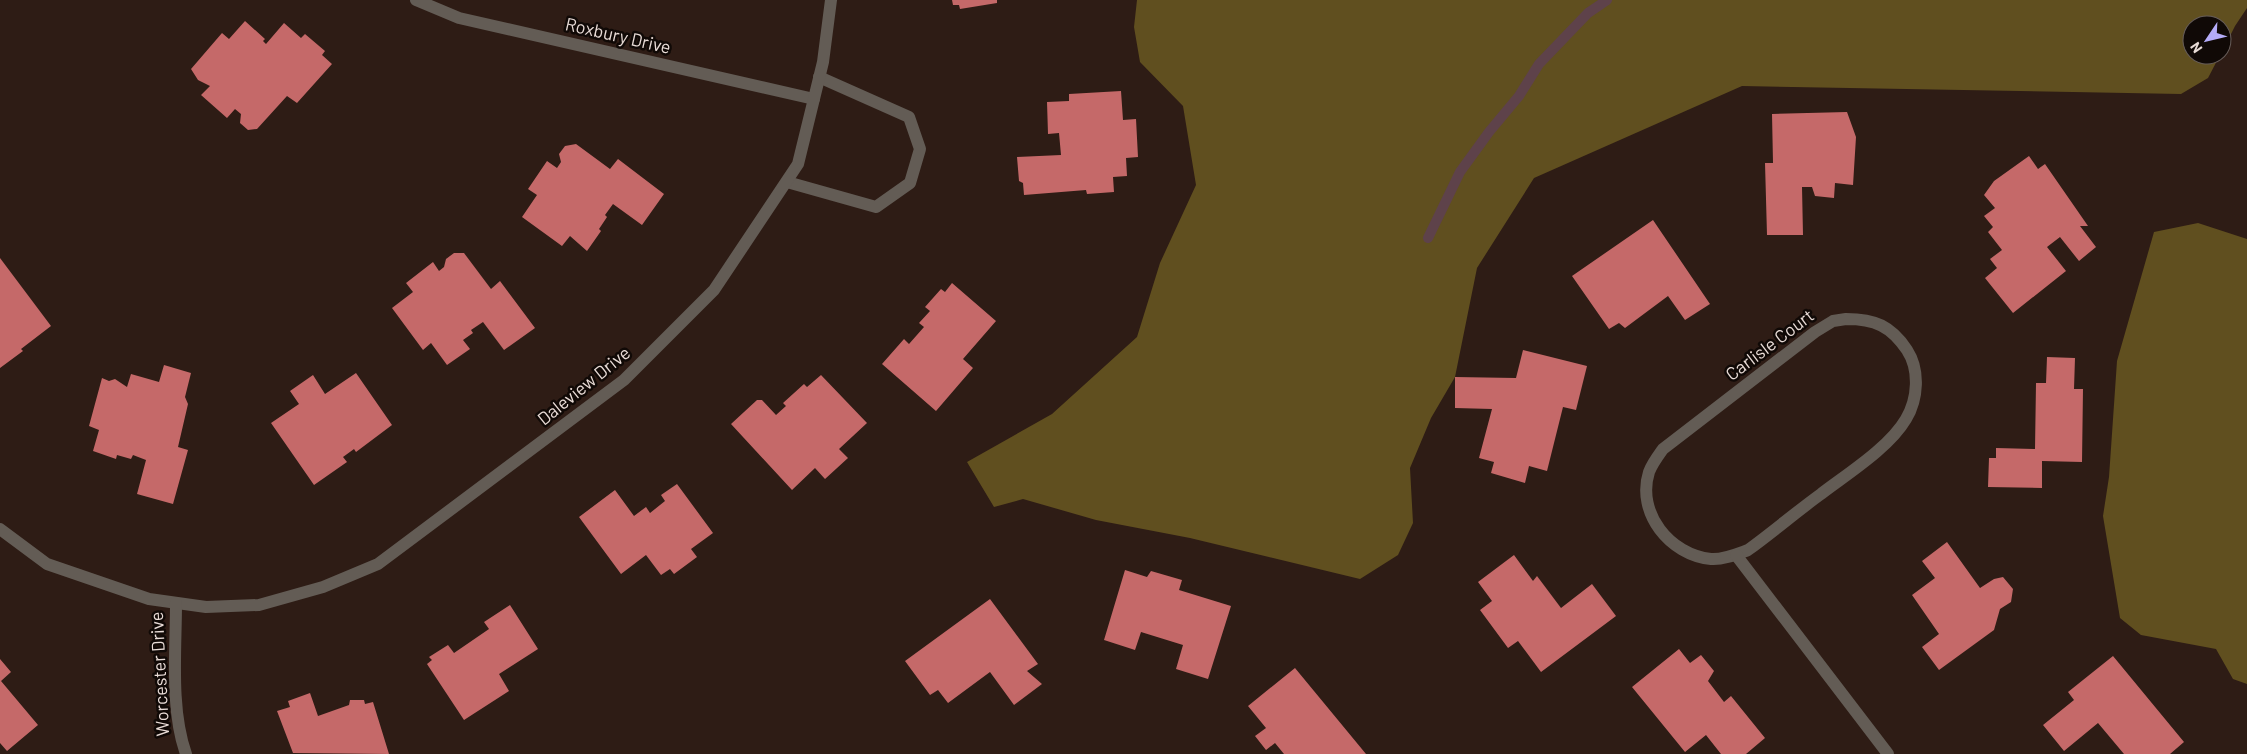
<svg xmlns="http://www.w3.org/2000/svg" width="2247" height="754" font-family="Barlow,sans-serif">
<style>
.forest{fill:#604f1f}
.lines{fill:none;stroke-linecap:round;stroke-linejoin:round}
.stream{stroke:#5e424a;stroke-width:10}
.building{fill:#c56969}
.street{stroke:#635c55;stroke-width:12}
.labels{text-anchor:middle;stroke-width:5;stroke-linejoin:round;paint-order:stroke}
.street-label{font-size:18px;fill:#e9dcd7;stroke:#100906}
</style>
<rect width="100%" height="100%" fill="#2e1c15"/>
<g class="forest">
<path d="M 1137,0 L 2247,0 L 2247,8 L 2235,26 L 2222,52 L 2222,25 L 2192,25 L 2192,55 L 2220,55 L 2208,78 L 2181,94 L 1742,86 L 1534,178 L 1477,268 L 1455,377 L 1431,418 L 1410,468 L 1413,523 L 1398,555 L 1360,579 L 1190,538 L 1096,520 L 1023,499 L 994,507 L 967,462 L 1052,414 L 1137,337 L 1160,263 L 1196,185 L 1183,106 L 1140,62 L 1134,27 Z"/>
<path d="M 2198,223 L 2247,239 L 2247,684 L 2233,679 L 2216,649 L 2141,635 L 2120,618 L 2103,516 L 2109,477 L 2117,361 L 2154,232 Z"/>
</g>
<g class="lines">
<path class="stream" d="M 1428,238 L 1460,172 L 1489,132 L 1519,96 L 1539,64 L 1588,13 L 1607,0"/>
</g>
<g class="building">
<path d="M 952,0 L 997,0 L 997,3 L 960,9 L 959,5 L 953,5 Z"/>
<path d="M 245,21 L 265,39 L 263,41 L 266,44 L 284,23 L 301,38 L 305,34 L 325,51 L 322,55 L 332,64 L 297,103 L 287,96 L 257,129 L 248,130 L 240,123 L 241,114 L 235,109 L 227,118 L 201,95 L 210,86 L 198,80 L 191,69 L 222,33 L 229,39 Z"/>
<path d="M 1121,91 L 1123,120 L 1136,119 L 1138,157 L 1126,158 L 1127,176 L 1113,177 L 1114,192 L 1087,194 L 1086,190 L 1024,195 L 1023,183 L 1019,181 L 1017,157 L 1061,155 L 1059,133 L 1048,134 L 1047,102 L 1069,101 L 1069,94 Z"/>
<path d="M 1847,112 L 1856,137 L 1853,185 L 1835,183 L 1834,198 L 1815,196 L 1812,187 L 1802,187 L 1803,235 L 1767,235 L 1765,163 L 1773,163 L 1772,114 Z"/>
<path d="M 576,144 L 610,169 L 618,159 L 664,194 L 642,225 L 613,204 L 605,215 L 607,217 L 599,229 L 601,231 L 587,251 L 570,236 L 562,246 L 522,217 L 537,195 L 528,189 L 547,161 L 557,168 L 561,162 L 559,154 L 565,146 Z"/>
<path d="M 2029,156 L 2038,169 L 2045,164 L 2088,226 L 2080,226 L 2096,247 L 2079,261 L 2060,237 L 2047,247 L 2066,271 L 2013,313 L 1985,278 L 1997,268 L 1990,259 L 2002,250 L 1988,232 L 1993,227 L 1984,216 L 1995,208 L 1984,195 L 1994,181 Z"/>
<path d="M 1653,220 L 1710,304 L 1685,320 L 1668,296 L 1625,328 L 1619,323 L 1609,329 L 1572,276 Z"/>
<path d="M 454,253 L 464,253 L 491,289 L 500,281 L 535,328 L 504,350 L 483,322 L 471,330 L 473,333 L 463,340 L 470,349 L 447,365 L 431,343 L 423,350 L 392,308 L 413,292 L 406,283 L 433,262 L 439,271 L 444,267 L 446,259 Z"/>
<path d="M 0,258 L 51,326 L 21,349 L 23,351 L 0,368 Z"/>
<path d="M 952,283 L 996,321 L 963,359 L 973,368 L 936,411 L 882,364 L 904,339 L 909,344 L 924,327 L 919,323 L 930,311 L 925,307 L 941,289 L 945,292 Z"/>
<path d="M 1523,350 L 1587,366 L 1576,410 L 1563,407 L 1547,471 L 1529,466 L 1525,483 L 1491,473 L 1494,462 L 1479,458 L 1492,409 L 1455,408 L 1455,377 L 1516,378 Z"/>
<path d="M 2047,357 L 2075,358 L 2074,389 L 2083,389 L 2082,462 L 2042,461 L 2042,488 L 1988,487 L 1989,458 L 1996,458 L 1996,448 L 2035,449 L 2036,383 L 2046,383 Z"/>
<path d="M 164,365 L 191,373 L 185,397 L 188,404 L 178,447 L 188,450 L 173,504 L 137,494 L 146,460 L 133,455 L 131,459 L 117,455 L 116,459 L 93,451 L 99,430 L 89,426 L 102,378 L 109,381 L 115,379 L 127,387 L 131,374 L 159,382 Z"/>
<path d="M 356,373 L 392,425 L 356,452 L 354,449 L 343,457 L 347,462 L 314,485 L 271,423 L 299,404 L 290,391 L 313,375 L 325,394 Z"/>
<path d="M 821,375 L 867,423 L 839,449 L 848,458 L 825,479 L 815,468 L 792,490 L 731,424 L 757,400 L 762,400 L 776,415 L 786,406 L 783,403 L 804,384 L 807,387 Z"/>
<path d="M 677,484 L 713,533 L 691,549 L 697,557 L 674,574 L 670,569 L 661,575 L 646,555 L 621,574 L 579,517 L 615,490 L 634,516 L 646,507 L 650,513 L 665,501 L 661,495 Z"/>
<path d="M 1947,542 L 1980,588 L 1994,579 L 2003,577 L 2013,589 L 2011,602 L 2000,609 L 1994,630 L 1939,670 L 1922,647 L 1939,634 L 1912,595 L 1935,578 L 1922,561 Z"/>
<path d="M 1514,555 L 1533,581 L 1537,576 L 1561,608 L 1592,584 L 1616,616 L 1541,672 L 1518,641 L 1508,648 L 1480,610 L 1492,601 L 1478,582 Z"/>
<path d="M 1125,570 L 1147,577 L 1151,571 L 1182,580 L 1179,590 L 1231,606 L 1208,679 L 1176,669 L 1183,645 L 1141,632 L 1135,650 L 1104,640 Z"/>
<path d="M 990,599 L 1038,664 L 1027,671 L 1042,684 L 1014,705 L 990,672 L 948,703 L 938,690 L 930,695 L 905,661 Z"/>
<path d="M 510,605 L 538,649 L 499,674 L 509,691 L 464,720 L 427,664 L 432,660 L 429,657 L 448,645 L 454,653 L 489,629 L 484,622 Z"/>
<path d="M 1679,649 L 1690,663 L 1701,655 L 1714,671 L 1708,681 L 1724,702 L 1731,696 L 1765,738 L 1746,754 L 1721,754 L 1706,735 L 1685,752 L 1632,687 Z"/>
<path d="M 2113,656 L 2184,742 L 2170,754 L 2124,754 L 2098,723 L 2064,751 L 2043,725 L 2074,700 L 2068,692 Z"/>
<path d="M 0,659 L 11,672 L 1,681 L 38,725 L 7,751 L 0,743 Z"/>
<path d="M 1295,668 L 1366,754 L 1284,754 L 1275,743 L 1266,750 L 1255,736 L 1266,728 L 1248,706 Z"/>
<path d="M 310,693 L 318,716 L 349,705 L 350,700 L 364,700 L 365,704 L 373,702 L 389,754 L 293,753 L 277,711 L 290,707 L 288,701 Z"/>
</g>
<g class="lines">
<g class="street">
<path d="M 416,0 L 459,18 L 814,99"/>
<path d="M 787,182 L 876,207 L 910,183 L 920,149 L 909,117 L 819,77"/>
<path d="M 1846,319 C 1875,319 1891,326 1907,350 C 1920,370 1918,399 1906,419 C 1889,448 1847,474 1821,494 C 1796,512 1773,532 1748,550 C 1737,554 1723,560 1711,559 C 1670,555 1636,513 1649,472 C 1652,464 1658,456 1663,449 L 1815,332 L 1833,321 Z"/>
<path d="M 0,529 L 47,564 L 149,599 L 206,607 L 259,605 L 323,587 L 378,564 L 624,380 L 714,290 L 798,164 L 823,62 L 831,0"/>
<path d="M 1736,555 L 1888,754"/>
<path d="M 176,603 C 176,650 170,709 186,754"/>
</g>
</g>
<g class="labels">
<g class="street-label">
<text transform="translate(618 36) rotate(13)" y="6">Roxbury Drive</text>
<text transform="translate(1770 345) rotate(-37)" y="6">Carlisle Court</text>
<text transform="translate(584 386) rotate(-39)" y="6">Daleview Drive</text>
<text transform="translate(160 674) rotate(-93)" y="6">Worcester Drive</text>
</g>
</g>
<g transform="translate(2207 40) rotate(235)"><circle r="24" fill="#100906" stroke="#675d5a"/>
<path d="M0-4L9 19L0 12L-9 19Z" fill="#b5acf8"/>
<text y="-8" font-size="14" font-weight="bold" text-anchor="middle" fill="#e9dcd7">N</text>
</g>
</svg>
